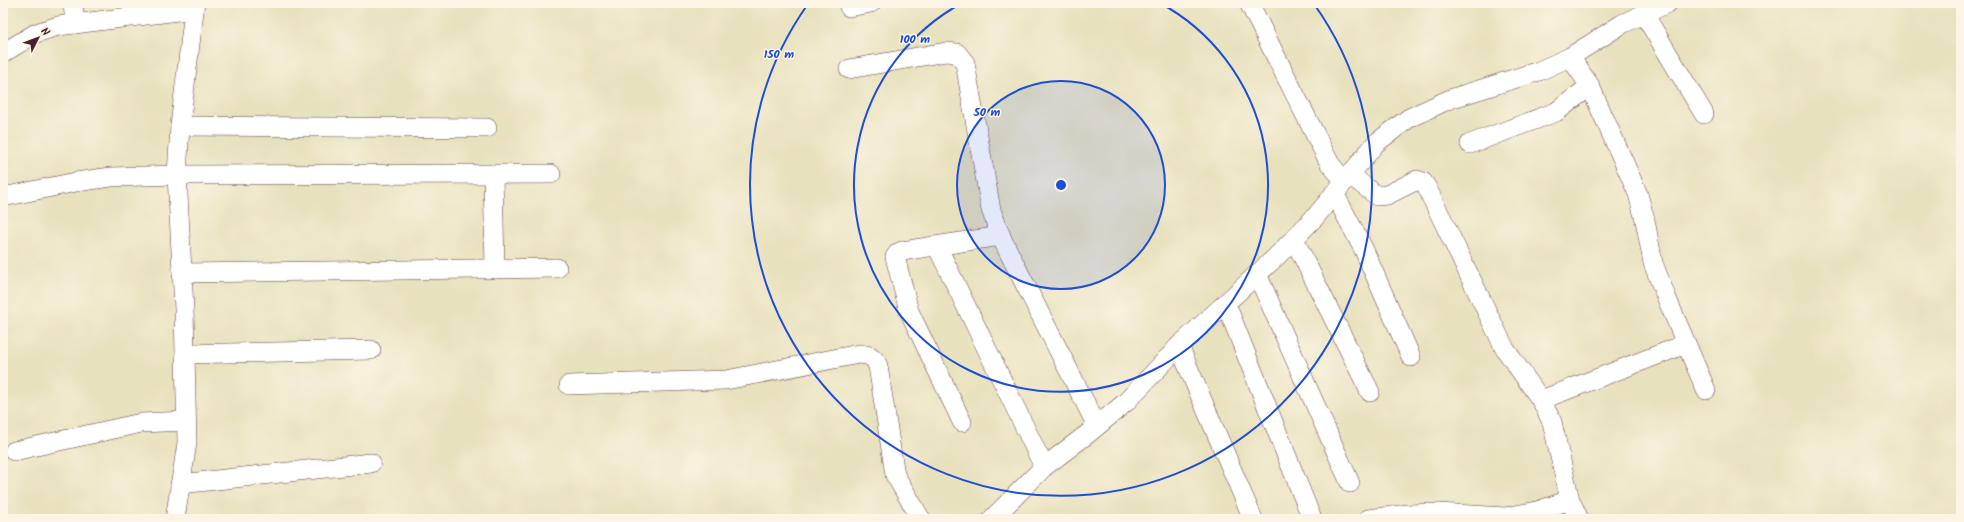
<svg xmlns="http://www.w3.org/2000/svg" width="1964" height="522" font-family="Kalam,sans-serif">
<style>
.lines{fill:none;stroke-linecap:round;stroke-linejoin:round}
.minor-casing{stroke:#623c41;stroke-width:20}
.minor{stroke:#fff;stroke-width:19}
.ring{fill:none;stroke:#1d4ed8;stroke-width:2}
.centre{fill:#1d4ed8;stroke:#fcf5e5;stroke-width:2}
.ring-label{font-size:12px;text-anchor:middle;font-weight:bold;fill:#1d4ed8;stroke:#fcf5e5;stroke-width:3;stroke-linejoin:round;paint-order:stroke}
</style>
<rect width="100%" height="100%" fill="#fcf5e5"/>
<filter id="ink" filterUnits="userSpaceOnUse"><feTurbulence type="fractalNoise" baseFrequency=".025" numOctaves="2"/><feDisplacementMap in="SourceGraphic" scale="8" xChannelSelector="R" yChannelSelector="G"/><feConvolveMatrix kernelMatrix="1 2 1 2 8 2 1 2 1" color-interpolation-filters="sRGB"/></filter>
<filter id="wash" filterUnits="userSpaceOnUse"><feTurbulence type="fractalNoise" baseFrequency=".012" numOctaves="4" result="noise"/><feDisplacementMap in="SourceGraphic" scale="16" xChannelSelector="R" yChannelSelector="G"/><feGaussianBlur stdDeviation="0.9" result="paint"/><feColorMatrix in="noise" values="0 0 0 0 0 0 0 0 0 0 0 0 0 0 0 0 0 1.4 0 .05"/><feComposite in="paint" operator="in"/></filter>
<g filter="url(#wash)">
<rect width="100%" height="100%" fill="#e8e1bd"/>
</g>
<g filter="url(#ink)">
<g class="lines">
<g class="minor-casing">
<g id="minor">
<path d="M 73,3 L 75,24"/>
<path d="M 1249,3 L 1330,164 L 1344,180"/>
<path d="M 849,7 L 871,3"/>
<path d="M 1644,14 L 1704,114"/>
<path d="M 3,53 L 36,33 L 58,26 L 194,9"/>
<path d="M 1570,57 L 1590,86 L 1638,194 L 1645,220 L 1653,263 L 1667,299 L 1706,390"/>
<path d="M 849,69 L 946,52 L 957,53 L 965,63 L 991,210 L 1002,239 L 1097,426"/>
<path d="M 180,126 L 487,128"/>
<path d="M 1470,144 L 1556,112 L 1590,86"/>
<path d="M 493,174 L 495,269"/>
<path d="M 1349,174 L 1377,196 L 1387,195 L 1417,180 L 1423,182 L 1427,188 L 1505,349 L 1541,400 L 1552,422 L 1570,500 L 1579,519"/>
<path d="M 1334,193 L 1364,250 L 1411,357"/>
<path d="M 3,197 L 76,182 L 111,177 L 177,175 L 551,174"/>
<path d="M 1294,239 L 1370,392"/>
<path d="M 937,246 L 1044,467"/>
<path d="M 182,273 L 557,268"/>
<path d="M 1257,274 L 1350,483"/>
<path d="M 1226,304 L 1312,519"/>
<path d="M 1179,346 L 1253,519"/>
<path d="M 185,354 L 371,350"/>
<path d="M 569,385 L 726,380 L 859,354 C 869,355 874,356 878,366 L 895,475 L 921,519"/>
<path d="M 1541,400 L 1686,344"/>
<path d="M 962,422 L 909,311 L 895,257 L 898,253 L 902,251 L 1001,236"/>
<path d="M 14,451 L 141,423 L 186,421"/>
<path d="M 180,484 L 371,463"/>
<path d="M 175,519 L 187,443 L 184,309 L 177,175 L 180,126 L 195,3"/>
<path d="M 992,519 L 1044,467 L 1090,432 L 1126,402 L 1179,346 L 1276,257 L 1316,216 L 1376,143 L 1409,118 L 1450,99 L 1539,71 L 1570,57 L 1622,24 L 1668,3"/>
<path d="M 1368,519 L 1408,514 L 1438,513 L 1505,517 L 1537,511 L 1570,500"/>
</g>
</g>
<use href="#minor" class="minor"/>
</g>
</g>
<circle cx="1061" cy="185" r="104" fill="#1d4ed8" fill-opacity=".12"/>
<g class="ring">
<circle cx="1061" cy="185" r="104"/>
<path d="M1160 3A207 207 0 1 1 962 3"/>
<path d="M1314 4A311 311 0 1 1 808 4"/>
</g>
<circle cx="1061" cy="185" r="6" class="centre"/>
<g class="ring-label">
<text x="915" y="43">100 m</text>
<text x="779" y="58">150 m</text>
<text x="987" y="116">50 m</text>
</g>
<rect width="1964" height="522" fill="none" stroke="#fcf5e5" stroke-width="16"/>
<g transform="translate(38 38) rotate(48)" stroke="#fcf5e5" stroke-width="3" paint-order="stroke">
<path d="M0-3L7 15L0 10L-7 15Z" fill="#4a1f2b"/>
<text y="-6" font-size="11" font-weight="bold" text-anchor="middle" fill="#4a1f2b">N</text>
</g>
</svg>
